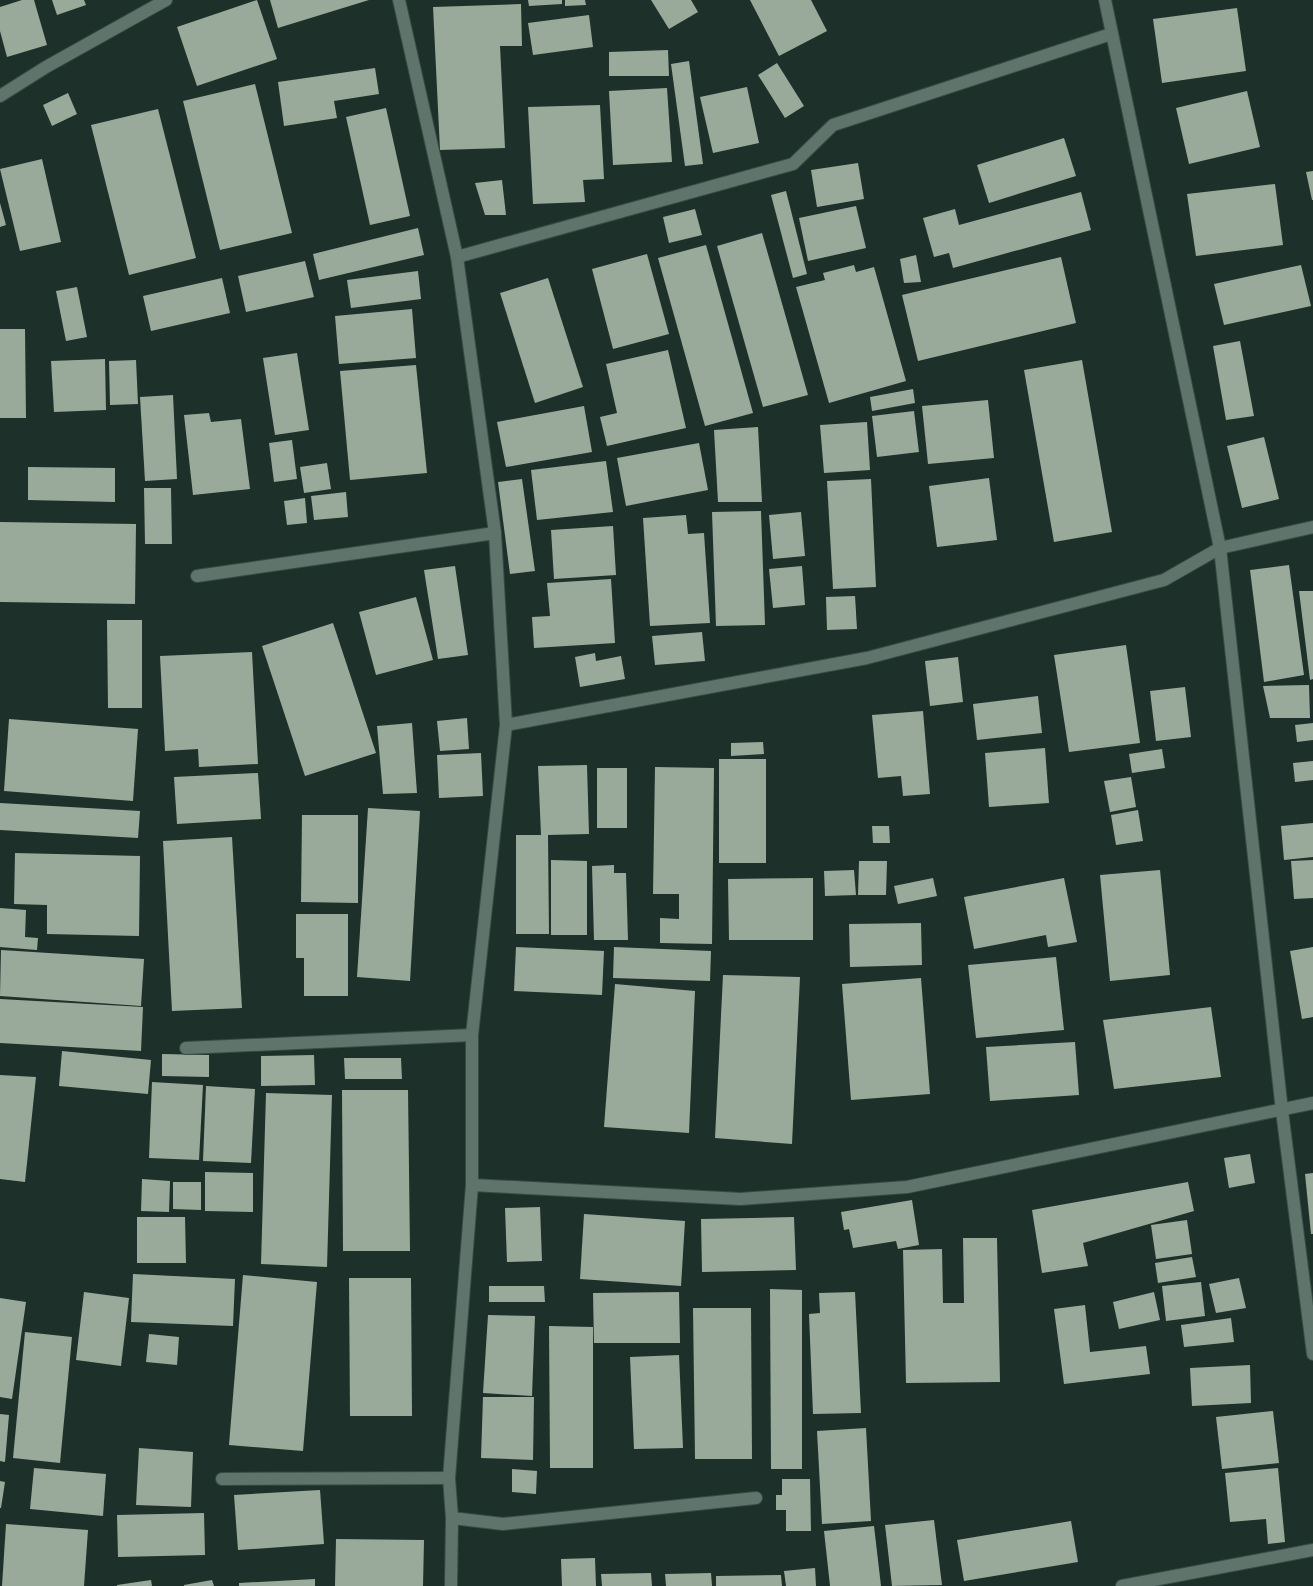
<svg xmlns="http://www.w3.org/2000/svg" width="1313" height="1586" font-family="Roboto,sans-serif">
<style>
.building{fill:#9aaa9a}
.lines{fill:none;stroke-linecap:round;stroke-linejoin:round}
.minor-casing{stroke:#3a4b46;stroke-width:14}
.minor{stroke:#5f756c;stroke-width:12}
</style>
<rect width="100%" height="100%" fill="#1d312a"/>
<g class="building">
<path d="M 22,0 L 34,0 L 47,45 L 7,57 L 0,31 L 0,7 Z"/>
<path d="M 52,0 L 84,0 L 86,5 L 57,15 Z"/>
<path d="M 257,0 L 277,59 L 197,86 L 177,27 Z"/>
<path d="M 270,0 L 369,0 L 278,28 Z"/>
<path d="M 528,0 L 562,0 L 562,4 L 529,6 Z"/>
<path d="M 565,0 L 585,0 L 586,5 L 565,6 Z"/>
<path d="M 651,0 L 691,0 L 698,12 L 669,29 Z"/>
<path d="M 750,0 L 811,0 L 827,31 L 779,56 Z"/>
<path d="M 521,4 L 522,46 L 500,46 L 505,148 L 440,150 L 433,7 Z"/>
<path d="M 1237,8 L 1246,71 L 1162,83 L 1153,19 Z"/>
<path d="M 589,15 L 593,47 L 533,55 L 528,23 Z"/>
<path d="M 668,50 L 669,76 L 609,76 L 609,52 Z"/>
<path d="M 689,61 L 703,164 L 685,166 L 671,64 Z"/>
<path d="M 777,63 L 804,106 L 785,118 L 758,75 Z"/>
<path d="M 375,68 L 379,94 L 334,101 L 337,118 L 284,126 L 278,82 Z"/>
<path d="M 255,84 L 292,233 L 220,250 L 183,101 Z"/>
<path d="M 747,87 L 759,143 L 713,153 L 700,97 Z"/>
<path d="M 667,88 L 672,162 L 613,165 L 609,91 Z"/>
<path d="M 1247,91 L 1260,147 L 1189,164 L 1176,108 Z"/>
<path d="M 68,93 L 77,114 L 52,126 L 43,105 Z"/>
<path d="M 600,105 L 604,179 L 583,180 L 585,202 L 533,204 L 528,107 Z"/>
<path d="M 386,108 L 410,216 L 370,225 L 346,117 Z"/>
<path d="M 158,109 L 196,258 L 129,275 L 91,125 Z"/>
<path d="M 1064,138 L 1076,176 L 989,203 L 977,165 Z"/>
<path d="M 42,159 L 61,242 L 20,251 L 0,169 Z"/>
<path d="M 858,163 L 864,199 L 817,207 L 811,170 Z"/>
<path d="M 1313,171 L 1313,200 L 1312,200 L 1306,172 Z"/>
<path d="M 502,180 L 506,215 L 485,215 L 475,183 Z"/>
<path d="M 1275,184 L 1283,245 L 1196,256 L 1187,194 Z"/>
<path d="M 786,191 L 807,274 L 793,278 L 771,195 Z"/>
<path d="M 1081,192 L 1091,230 L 953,268 L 949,253 L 934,257 L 923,218 L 955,209 L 959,225 Z"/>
<path d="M 0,203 L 6,225 L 0,227 Z"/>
<path d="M 856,206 L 866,248 L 808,261 L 799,218 Z"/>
<path d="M 695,209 L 702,235 L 669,243 L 663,217 Z"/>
<path d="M 418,228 L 424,255 L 319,280 L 313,254 Z"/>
<path d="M 762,233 L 808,395 L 763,407 L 717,246 Z"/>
<path d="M 706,245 L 753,413 L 705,426 L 658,258 Z"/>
<path d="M 647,254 L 669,334 L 613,349 L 592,269 Z"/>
<path d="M 916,255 L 921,282 L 904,283 L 900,259 Z"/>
<path d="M 1061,257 L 1076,323 L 918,361 L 902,295 Z"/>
<path d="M 305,261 L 314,297 L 246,312 L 238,276 Z"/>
<path d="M 854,265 L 856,272 L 874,267 L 906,381 L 829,403 L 796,287 L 825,280 L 823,273 Z"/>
<path d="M 1301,265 L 1311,306 L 1224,325 L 1214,284 Z"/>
<path d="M 418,271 L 421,299 L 351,308 L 347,280 Z"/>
<path d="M 222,278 L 230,313 L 151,331 L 143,296 Z"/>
<path d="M 548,278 L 583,387 L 535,403 L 500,293 Z"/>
<path d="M 77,287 L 87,337 L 66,341 L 56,291 Z"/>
<path d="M 412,309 L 416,358 L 339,364 L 335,316 Z"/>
<path d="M 0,329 L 25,329 L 26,418 L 0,418 Z"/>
<path d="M 1240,341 L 1254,416 L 1226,420 L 1213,346 Z"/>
<path d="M 668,350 L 686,428 L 607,446 L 600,417 L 617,413 L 606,364 Z"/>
<path d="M 297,353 L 309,430 L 275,435 L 263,358 Z"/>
<path d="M 105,359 L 106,410 L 54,412 L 51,361 Z"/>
<path d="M 136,360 L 138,404 L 110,405 L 109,361 Z"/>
<path d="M 1082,360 L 1112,532 L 1054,542 L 1024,370 Z"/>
<path d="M 416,365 L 427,473 L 350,480 L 340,371 Z"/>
<path d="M 913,389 L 915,403 L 872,411 L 870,397 Z"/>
<path d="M 173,395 L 177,479 L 145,481 L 140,397 Z"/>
<path d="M 988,400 L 994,458 L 928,464 L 922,406 Z"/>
<path d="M 584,406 L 592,452 L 506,467 L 497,422 Z"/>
<path d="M 914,411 L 919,452 L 877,457 L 872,416 Z"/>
<path d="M 209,413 L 211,422 L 241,419 L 250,489 L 193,495 L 184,415 Z"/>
<path d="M 867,422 L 870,470 L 824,473 L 820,425 Z"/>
<path d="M 758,427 L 762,502 L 718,502 L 714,430 Z"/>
<path d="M 1264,437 L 1279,499 L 1242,508 L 1227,446 Z"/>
<path d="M 292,440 L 297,479 L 274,482 L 269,443 Z"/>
<path d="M 699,443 L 708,490 L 626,506 L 617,458 Z"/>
<path d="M 606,461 L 613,512 L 537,520 L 531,470 Z"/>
<path d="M 327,463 L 331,489 L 304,493 L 300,467 Z"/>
<path d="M 28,467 L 115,468 L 115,502 L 28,500 Z"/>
<path d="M 989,478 L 997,540 L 937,547 L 929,486 Z"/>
<path d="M 522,479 L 535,571 L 510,574 L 498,482 Z"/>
<path d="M 871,479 L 876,587 L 833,589 L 827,481 Z"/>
<path d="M 144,488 L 171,488 L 172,544 L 145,544 Z"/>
<path d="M 346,492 L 348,517 L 314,520 L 311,496 Z"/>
<path d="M 305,498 L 307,523 L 287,525 L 284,501 Z"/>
<path d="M 761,511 L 765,625 L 716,626 L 712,512 Z"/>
<path d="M 801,512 L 805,556 L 773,559 L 769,515 Z"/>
<path d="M 686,515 L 688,534 L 704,533 L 710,623 L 650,626 L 643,518 Z"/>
<path d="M 0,522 L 136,524 L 135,604 L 0,602 Z"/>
<path d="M 613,526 L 616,575 L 554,579 L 551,530 Z"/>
<path d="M 1289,565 L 1304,675 L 1264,682 L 1250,570 Z"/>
<path d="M 455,566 L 468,655 L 438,659 L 424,570 Z"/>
<path d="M 802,566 L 805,605 L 773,608 L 769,569 Z"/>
<path d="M 611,579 L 615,643 L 534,648 L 532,617 L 550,616 L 547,583 Z"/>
<path d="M 1299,591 L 1313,591 L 1313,679 L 1310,680 Z"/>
<path d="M 855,596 L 857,629 L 827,630 L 826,597 Z"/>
<path d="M 416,597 L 433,660 L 376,675 L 359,612 Z"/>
<path d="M 107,620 L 142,620 L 142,708 L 108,708 Z"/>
<path d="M 333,623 L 376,753 L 305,776 L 262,646 Z"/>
<path d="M 702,632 L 705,661 L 655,665 L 652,636 Z"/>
<path d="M 1126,645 L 1140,743 L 1069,752 L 1054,655 Z"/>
<path d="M 252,652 L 258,764 L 199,767 L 198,749 L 165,751 L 160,656 Z"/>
<path d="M 595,653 L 596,661 L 621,656 L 625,679 L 580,687 L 575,657 Z"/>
<path d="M 958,657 L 963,702 L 930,706 L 925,661 Z"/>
<path d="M 1309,685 L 1310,718 L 1270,718 L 1263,686 Z"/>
<path d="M 1185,687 L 1191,737 L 1156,741 L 1150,691 Z"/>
<path d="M 1038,696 L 1042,733 L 977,740 L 973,704 Z"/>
<path d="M 923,711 L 930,794 L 903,796 L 901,776 L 878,778 L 872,715 Z"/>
<path d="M 467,718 L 469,749 L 440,751 L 437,721 Z"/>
<path d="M 9,719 L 138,729 L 133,801 L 4,791 Z"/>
<path d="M 412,723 L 417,793 L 383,794 L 377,726 Z"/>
<path d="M 1313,723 L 1313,740 L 1297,742 L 1295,725 Z"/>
<path d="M 763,742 L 764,754 L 731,756 L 731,743 Z"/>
<path d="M 1045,748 L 1049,803 L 989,807 L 985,753 Z"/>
<path d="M 1162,749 L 1165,768 L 1132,773 L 1129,754 Z"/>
<path d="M 481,753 L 483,796 L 439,798 L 437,755 Z"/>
<rect x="719" y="759" width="47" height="104"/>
<path d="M 1313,761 L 1313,780 L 1295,782 L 1293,763 Z"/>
<path d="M 587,765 L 589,834 L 548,835 L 549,934 L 516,934 L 516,835 L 541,835 L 538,766 Z"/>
<path d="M 655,767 L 714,768 L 712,944 L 660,943 L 660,918 L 679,919 L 679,894 L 653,894 Z"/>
<rect x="597" y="768" width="30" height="60"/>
<path d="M 258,773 L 261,819 L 177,824 L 174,777 Z"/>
<path d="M 1131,777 L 1136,807 L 1110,812 L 1104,781 Z"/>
<path d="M 0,803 L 140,811 L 138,838 L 0,830 Z"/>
<path d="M 368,808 L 420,811 L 410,981 L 357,977 Z"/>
<path d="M 1138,810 L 1143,841 L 1116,845 L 1111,815 Z"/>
<path d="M 302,815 L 358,815 L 358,903 L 301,902 Z"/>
<path d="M 1313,823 L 1313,857 L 1284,860 L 1281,826 Z"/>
<path d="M 872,826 L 889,826 L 890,843 L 873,843 Z"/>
<path d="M 232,837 L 242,1008 L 172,1011 L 163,841 Z"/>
<path d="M 15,853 L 140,856 L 139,936 L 47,934 L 47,905 L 14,904 Z"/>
<path d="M 551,860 L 587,861 L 587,935 L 551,935 Z"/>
<path d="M 1313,860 L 1313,898 L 1294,899 L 1291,861 Z"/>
<path d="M 859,861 L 887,861 L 886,895 L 858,895 Z"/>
<path d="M 614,865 L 614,873 L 626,873 L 628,940 L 594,940 L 592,866 Z"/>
<path d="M 854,870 L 856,895 L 825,896 L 824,871 Z"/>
<path d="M 1160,870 L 1170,975 L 1110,981 L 1100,875 Z"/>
<path d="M 813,878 L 813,940 L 729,940 L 728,879 Z"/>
<path d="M 933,878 L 937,896 L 898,904 L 894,886 Z"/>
<path d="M 1064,878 L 1077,942 L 1048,947 L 1046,935 L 974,949 L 964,897 Z"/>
<path d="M 0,908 L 26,910 L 25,937 L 38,938 L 37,950 L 0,947 Z"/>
<path d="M 296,914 L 348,914 L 348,996 L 304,996 L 304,958 L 296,958 Z"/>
<path d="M 921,923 L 922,965 L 850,967 L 849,924 Z"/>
<path d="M 516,947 L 604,951 L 602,995 L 514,991 Z"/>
<path d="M 614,947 L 711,951 L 710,981 L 613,978 Z"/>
<path d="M 1313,947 L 1313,1017 L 1302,1019 L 1290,951 Z"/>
<path d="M 1,950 L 144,959 L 141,1006 L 0,996 Z"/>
<path d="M 1056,957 L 1064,1030 L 976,1038 L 968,965 Z"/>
<path d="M 723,975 L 800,977 L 792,1144 L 715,1138 Z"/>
<path d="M 921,978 L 930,1094 L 851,1100 L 842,984 Z"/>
<path d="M 615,984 L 695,991 L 689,1133 L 604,1127 Z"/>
<path d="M 0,999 L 143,1007 L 141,1051 L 0,1043 Z"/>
<path d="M 1211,1007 L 1221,1077 L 1114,1089 L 1103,1020 Z"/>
<path d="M 1075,1042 L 1079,1095 L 990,1101 L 986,1047 Z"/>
<path d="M 62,1051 L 151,1060 L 148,1094 L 59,1086 Z"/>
<path d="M 162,1054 L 209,1055 L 209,1077 L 162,1076 Z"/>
<path d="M 314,1055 L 315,1085 L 261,1086 L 261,1056 Z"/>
<path d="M 344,1058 L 401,1058 L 402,1079 L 345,1079 Z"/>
<path d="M 0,1075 L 36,1077 L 25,1182 L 0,1179 Z"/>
<path d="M 152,1082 L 203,1085 L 199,1160 L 149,1158 Z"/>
<path d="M 206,1086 L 255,1089 L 251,1163 L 203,1161 Z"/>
<path d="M 342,1090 L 408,1090 L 410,1251 L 343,1251 Z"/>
<path d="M 266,1093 L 332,1095 L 327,1267 L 261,1264 Z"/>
<path d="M 1250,1154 L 1255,1183 L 1229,1188 L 1224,1158 Z"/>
<path d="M 205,1172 L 253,1173 L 253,1212 L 205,1211 Z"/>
<path d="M 1313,1173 L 1313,1234 L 1311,1234 L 1305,1174 Z"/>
<path d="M 142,1179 L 170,1181 L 169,1212 L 141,1211 Z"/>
<path d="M 173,1182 L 201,1182 L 201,1210 L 173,1209 Z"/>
<path d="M 1188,1182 L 1194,1211 L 1083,1243 L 1088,1266 L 1042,1273 L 1032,1210 Z"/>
<path d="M 912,1200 L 919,1245 L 898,1249 L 896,1241 L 853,1248 L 849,1229 L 844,1230 L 841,1212 Z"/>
<path d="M 540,1207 L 542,1261 L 507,1262 L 505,1208 Z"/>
<path d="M 584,1214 L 685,1221 L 681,1286 L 580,1279 Z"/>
<path d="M 137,1217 L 185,1217 L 186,1263 L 137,1263 Z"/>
<path d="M 794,1217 L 796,1270 L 702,1272 L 701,1219 Z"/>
<path d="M 1187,1220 L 1192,1254 L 1156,1259 L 1151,1225 Z"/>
<path d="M 963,1238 L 997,1238 L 1000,1382 L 906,1383 L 903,1250 L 942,1249 L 943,1303 L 964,1303 Z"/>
<path d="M 1192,1257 L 1196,1277 L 1158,1283 L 1155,1263 Z"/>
<path d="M 133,1274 L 235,1279 L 233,1326 L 131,1322 Z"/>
<path d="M 243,1275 L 317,1282 L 303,1451 L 229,1445 Z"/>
<path d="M 349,1278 L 411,1278 L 412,1416 L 350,1416 Z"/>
<path d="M 1239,1278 L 1246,1308 L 1216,1313 L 1209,1284 Z"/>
<path d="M 1201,1282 L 1205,1316 L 1166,1321 L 1162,1286 Z"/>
<path d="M 489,1286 L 544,1286 L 545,1302 L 489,1302 Z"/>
<path d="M 770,1289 L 802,1290 L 802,1469 L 771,1469 Z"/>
<path d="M 84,1292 L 129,1298 L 121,1366 L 76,1360 Z"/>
<path d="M 679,1292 L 680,1343 L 594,1343 L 593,1293 Z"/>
<path d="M 855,1292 L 861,1413 L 813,1414 L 809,1314 L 820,1313 L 819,1293 Z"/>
<path d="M 1154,1292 L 1160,1320 L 1119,1329 L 1113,1302 Z"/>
<path d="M 0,1298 L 26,1302 L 12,1399 L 0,1397 Z"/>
<path d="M 1085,1305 L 1090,1352 L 1146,1346 L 1150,1374 L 1064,1384 L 1054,1309 Z"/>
<path d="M 693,1308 L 751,1308 L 752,1459 L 695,1459 Z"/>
<path d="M 488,1315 L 535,1316 L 532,1396 L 483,1393 Z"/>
<path d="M 1231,1318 L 1234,1342 L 1184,1347 L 1181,1325 Z"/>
<path d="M 549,1326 L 593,1327 L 593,1468 L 550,1468 Z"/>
<path d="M 25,1332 L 72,1337 L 60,1463 L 13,1458 Z"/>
<path d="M 149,1334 L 179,1337 L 177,1365 L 146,1362 Z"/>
<path d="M 679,1355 L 683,1448 L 634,1449 L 630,1357 Z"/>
<path d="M 1250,1365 L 1251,1403 L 1192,1406 L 1190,1368 Z"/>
<path d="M 483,1397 L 534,1397 L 533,1460 L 481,1458 Z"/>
<path d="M 1273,1411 L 1279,1463 L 1222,1469 L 1216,1417 Z"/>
<path d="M 0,1414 L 9,1415 L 5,1462 L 0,1461 Z"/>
<path d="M 866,1428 L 871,1521 L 822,1524 L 817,1431 Z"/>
<path d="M 139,1448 L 193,1452 L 191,1507 L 136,1505 Z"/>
<path d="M 34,1468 L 106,1474 L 103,1516 L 30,1509 Z"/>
<path d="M 1278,1468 L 1285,1542 L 1268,1544 L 1266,1519 L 1230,1522 L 1225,1473 Z"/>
<path d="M 512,1469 L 537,1471 L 536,1494 L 512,1492 Z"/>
<path d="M 782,1479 L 810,1479 L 811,1531 L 786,1531 L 786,1510 L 776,1510 L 776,1495 L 782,1495 Z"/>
<path d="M 0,1481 L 5,1482 L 1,1508 L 0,1508 Z"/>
<path d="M 320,1490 L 324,1544 L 238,1550 L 234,1495 Z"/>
<path d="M 204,1513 L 205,1555 L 118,1557 L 117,1515 Z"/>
<path d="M 934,1520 L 942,1585 L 892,1586 L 885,1525 Z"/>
<path d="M 1071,1521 L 1078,1562 L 964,1581 L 957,1540 Z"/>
<path d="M 6,1524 L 88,1530 L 84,1586 L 2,1586 Z"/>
<path d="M 874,1526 L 881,1586 L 830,1586 L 824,1531 Z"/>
<path d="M 336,1539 L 424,1540 L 423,1586 L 335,1586 Z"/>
<path d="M 595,1558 L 596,1586 L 562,1586 L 561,1559 Z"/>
<path d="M 815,1568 L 816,1586 L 786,1586 L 784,1571 Z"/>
<path d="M 651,1573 L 652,1586 L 602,1586 L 601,1574 Z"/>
<path d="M 711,1573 L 712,1586 L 666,1586 L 665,1574 Z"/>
<path d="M 781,1575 L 782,1586 L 716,1586 L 716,1576 Z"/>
<path d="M 315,1579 L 315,1586 L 239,1586 L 239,1583 Z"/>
<path d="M 151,1580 L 152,1586 L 117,1586 L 117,1585 Z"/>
<path d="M 212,1580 L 214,1586 L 184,1586 L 184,1585 Z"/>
</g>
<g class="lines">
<g class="minor-casing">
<g id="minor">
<path d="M 399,0 L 457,257 L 495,533 L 506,725 L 472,1035 L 472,1185 L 449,1478 L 452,1518 L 503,1524 L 756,1498"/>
<path d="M 1105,0 L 1220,548 L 1282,1111 L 1313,1354"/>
<path d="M 0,96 L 46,67 L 166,0"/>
<path d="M 457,257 L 793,164 L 833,125 L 1111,34"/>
<path d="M 197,576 L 495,533"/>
<path d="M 506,725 L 867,658 L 1164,580 L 1220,548 L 1313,527"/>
<path d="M 186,1048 L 472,1035"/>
<path d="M 472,1185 L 741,1199 L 907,1187 L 1313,1103"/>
<path d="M 222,1479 L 449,1478"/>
<path d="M 451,1586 L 452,1518"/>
<path d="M 1122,1586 L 1313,1550"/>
</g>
</g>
<use href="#minor" class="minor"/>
</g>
</svg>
